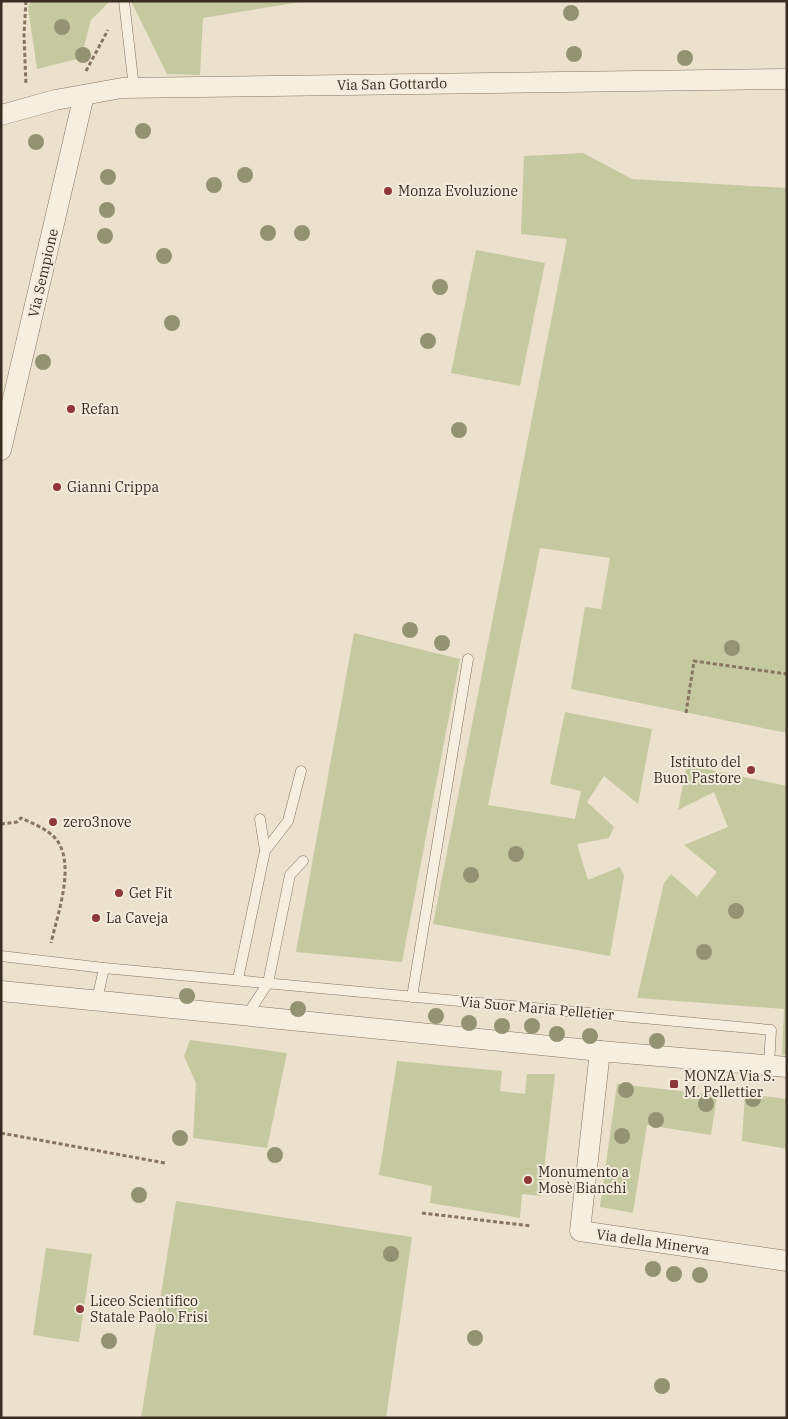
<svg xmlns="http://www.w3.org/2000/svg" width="788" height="1419" font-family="'IBM Plex Serif',serif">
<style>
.green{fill:#c5c9a0}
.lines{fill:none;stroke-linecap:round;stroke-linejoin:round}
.lane-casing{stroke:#877461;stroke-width:11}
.street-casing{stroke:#877461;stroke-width:21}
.path{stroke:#877461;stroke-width:3;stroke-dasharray:4 2.5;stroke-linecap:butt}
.lane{stroke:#f6efdf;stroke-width:10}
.street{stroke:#f6efdf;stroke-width:20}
.tree{fill:#939374}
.poi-dot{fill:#90373a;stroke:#f3ebdb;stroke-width:2}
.labels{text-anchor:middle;stroke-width:4;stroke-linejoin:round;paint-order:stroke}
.street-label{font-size:14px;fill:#392d23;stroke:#f3ebdb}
.poi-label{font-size:14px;fill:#392d23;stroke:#f3ebdb;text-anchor:start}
</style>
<rect width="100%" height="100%" fill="#ebe1cc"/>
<g class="green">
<path d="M 31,1 L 110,1 L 91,20 L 81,58 L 37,69 L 28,7 Z"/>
<path d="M 131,1 L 306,1 L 203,18 L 200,75 L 167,74 Z"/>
<path d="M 583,153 L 632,179 L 787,188 L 787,733 L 571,689 L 585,607 L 601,609 L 610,558 L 540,548 L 488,805 L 575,819 L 581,791 L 550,784 L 565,712 L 652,729 L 638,804 L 604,776 L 587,802 L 614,827 L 609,838 L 577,844 L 588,880 L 620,867 L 624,876 L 610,956 L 433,924 L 567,239 L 521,234 L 524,156 Z"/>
<path d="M 476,250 L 545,263 L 520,386 L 451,373 Z"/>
<path d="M 354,633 L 460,659 L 402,962 L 296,952 Z"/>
<path d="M 687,765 L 787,786 L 787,1055 L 782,1055 L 784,1009 L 637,998 L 664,883 L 671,874 L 697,897 L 717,872 L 684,845 L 728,827 L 714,792 L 678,810 Z"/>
<path d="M 190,1040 L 287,1053 L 267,1148 L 193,1138 L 196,1083 L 184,1056 Z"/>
<path d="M 397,1061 L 502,1071 L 500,1091 L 525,1094 L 527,1074 L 555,1074 L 541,1196 L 522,1194 L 520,1218 L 430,1203 L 432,1186 L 379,1175 Z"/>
<path d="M 617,1084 L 717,1095 L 711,1135 L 647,1125 L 633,1213 L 600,1207 Z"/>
<path d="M 745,1094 L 787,1099 L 787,1149 L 742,1141 Z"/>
<path d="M 176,1201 L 412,1237 L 386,1418 L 141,1418 Z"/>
<path d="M 46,1248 L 92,1254 L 79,1342 L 33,1335 Z"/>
</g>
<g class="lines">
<g class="lane-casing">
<g id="lane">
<path d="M 124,1 L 134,88"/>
<path d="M 260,819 L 265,851"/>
<path d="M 1,956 L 104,968 L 771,1030 L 769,1065"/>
<path d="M 238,979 L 265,851 L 288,821 L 301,771"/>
<path d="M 412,997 L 468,659"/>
<path d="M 97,1000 L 104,968"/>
<path d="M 247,1015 L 268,983 L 290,875 L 303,861"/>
</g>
</g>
<g class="street-casing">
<g id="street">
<path d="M 1,115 L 55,100 L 122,88 L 787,79"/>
<path d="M 1,450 L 84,95"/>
<path d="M 1,991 L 600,1051 L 787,1067"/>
<path d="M 600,1051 L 580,1231 L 787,1261"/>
</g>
</g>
<g class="path">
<path d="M 26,1 L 24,35 L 26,85"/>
<path d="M 86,71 L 108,30"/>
<path d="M 686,713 L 694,661 L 787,674"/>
<path d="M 1,824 L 17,822 L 21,818 C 32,823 47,829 55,838 C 77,862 57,916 51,943"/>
<path d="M 1,1133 L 165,1163"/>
<path d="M 422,1213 L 531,1226"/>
</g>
<use href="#lane" class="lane"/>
<use href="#street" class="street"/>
</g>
<g class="tree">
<circle cx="571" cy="13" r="8"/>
<circle cx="62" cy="27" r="8"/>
<circle cx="574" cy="54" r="8"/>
<circle cx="83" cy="55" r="8"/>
<circle cx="685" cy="58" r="8"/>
<circle cx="143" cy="131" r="8"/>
<circle cx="36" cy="142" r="8"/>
<circle cx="245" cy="175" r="8"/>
<circle cx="108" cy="177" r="8"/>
<circle cx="214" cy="185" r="8"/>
<circle cx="107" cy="210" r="8"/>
<circle cx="268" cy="233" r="8"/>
<circle cx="302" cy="233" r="8"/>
<circle cx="105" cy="236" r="8"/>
<circle cx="164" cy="256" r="8"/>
<circle cx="440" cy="287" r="8"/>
<circle cx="172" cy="323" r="8"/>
<circle cx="428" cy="341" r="8"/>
<circle cx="43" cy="362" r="8"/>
<circle cx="459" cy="430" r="8"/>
<circle cx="410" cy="630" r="8"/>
<circle cx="442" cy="643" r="8"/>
<circle cx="732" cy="648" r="8"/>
<circle cx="516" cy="854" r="8"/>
<circle cx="471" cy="875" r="8"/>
<circle cx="736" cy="911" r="8"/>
<circle cx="704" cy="952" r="8"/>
<circle cx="187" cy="996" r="8"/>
<circle cx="298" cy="1009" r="8"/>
<circle cx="436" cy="1016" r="8"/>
<circle cx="469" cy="1023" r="8"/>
<circle cx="502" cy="1026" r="8"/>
<circle cx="532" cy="1026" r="8"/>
<circle cx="557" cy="1034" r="8"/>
<circle cx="590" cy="1036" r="8"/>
<circle cx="657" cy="1041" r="8"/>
<circle cx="626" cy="1090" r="8"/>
<circle cx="753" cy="1099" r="8"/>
<circle cx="706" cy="1104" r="8"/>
<circle cx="656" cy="1120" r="8"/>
<circle cx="622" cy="1136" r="8"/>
<circle cx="180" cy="1138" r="8"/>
<circle cx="275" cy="1155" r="8"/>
<circle cx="139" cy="1195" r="8"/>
<circle cx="391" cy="1254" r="8"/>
<circle cx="653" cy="1269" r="8"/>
<circle cx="674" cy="1274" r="8"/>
<circle cx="700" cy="1275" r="8"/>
<circle cx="475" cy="1338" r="8"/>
<circle cx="109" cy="1341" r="8"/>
<circle cx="662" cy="1386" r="8"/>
</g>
<g class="poi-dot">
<circle cx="388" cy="191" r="5"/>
<circle cx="71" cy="409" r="5"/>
<circle cx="57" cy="487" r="5"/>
<circle cx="751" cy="770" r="5"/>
<circle cx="53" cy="822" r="5"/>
<circle cx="119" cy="893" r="5"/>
<circle cx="96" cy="918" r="5"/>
<rect x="669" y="1079" width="10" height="10" rx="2.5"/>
<circle cx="528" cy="1180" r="5"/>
<circle cx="80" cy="1309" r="5"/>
</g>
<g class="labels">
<g class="street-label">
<text transform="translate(392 84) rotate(-1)" y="5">Via San Gottardo</text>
<text transform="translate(43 273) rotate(-77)" y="5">Via Sempione</text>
<text transform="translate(537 1008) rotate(5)" y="5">Via Suor Maria Pelletier</text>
<text transform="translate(653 1242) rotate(8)" y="5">Via della Minerva</text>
</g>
<g class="poi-label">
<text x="398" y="196">Monza Evoluzione</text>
<text x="81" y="414">Refan</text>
<text x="67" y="492">Gianni Crippa</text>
<text x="741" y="767" text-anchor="end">Istituto del<tspan x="741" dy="16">Buon Pastore</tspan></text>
<text x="63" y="827">zero3nove</text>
<text x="129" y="898">Get Fit</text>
<text x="106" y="923">La Caveja</text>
<text x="684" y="1081">MONZA Via S.<tspan x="684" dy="16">M. Pellettier</tspan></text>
<text x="538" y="1177">Monumento a<tspan x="538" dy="16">Mosè Bianchi</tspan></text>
<text x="90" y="1306">Liceo Scientifico<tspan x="90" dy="16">Statale Paolo Frisi</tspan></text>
</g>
</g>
<rect width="788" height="1419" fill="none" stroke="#392d23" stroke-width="5"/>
</svg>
